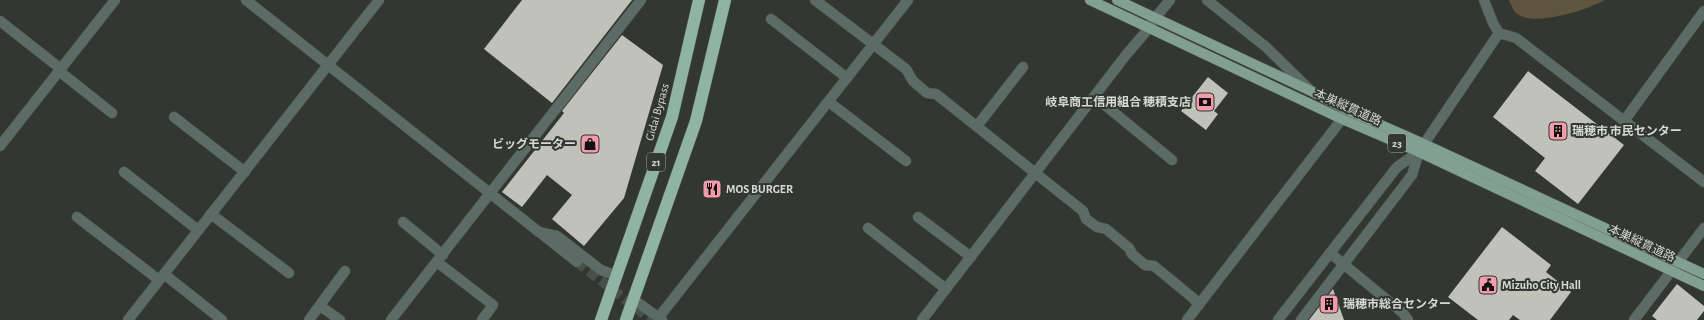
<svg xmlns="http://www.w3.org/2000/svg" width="1704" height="320" font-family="'Alegreya Sans','Noto Sans JP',sans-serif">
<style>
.green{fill:#5f553e}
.building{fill:#c0c2b9}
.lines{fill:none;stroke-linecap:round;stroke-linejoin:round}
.minor-tunnel{stroke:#4a4f4a;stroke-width:10;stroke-dasharray:10 5;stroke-linecap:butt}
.minor-casing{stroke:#4f544f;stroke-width:11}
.major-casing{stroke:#4f544f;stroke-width:11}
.highway-casing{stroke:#4f544f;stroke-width:13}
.minor{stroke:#5c6b65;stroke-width:10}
.major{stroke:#819f92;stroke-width:10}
.highway{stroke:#8fb3a4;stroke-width:12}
.labels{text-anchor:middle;stroke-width:4;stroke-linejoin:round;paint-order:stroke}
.shield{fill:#323731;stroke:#a4a8a4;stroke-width:1}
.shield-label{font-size:11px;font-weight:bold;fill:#d5d8d5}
.poi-label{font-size:12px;font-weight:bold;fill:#d5d8d5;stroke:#323731;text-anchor:start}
.street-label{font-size:12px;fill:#d5d8d5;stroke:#323731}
</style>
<rect width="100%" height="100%" fill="#323731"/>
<path class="green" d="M 1509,0 L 1605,0 C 1586,10 1536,27 1517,14 C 1513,11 1511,4 1509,0 Z"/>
<g class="building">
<path d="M 522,0 L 632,0 L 552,103 L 484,49 Z"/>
<path d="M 622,35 L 663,65 L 624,198 L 584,246 L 552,219 L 572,195 L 547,175 L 522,207 L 502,192 L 564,113 L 562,111 Z"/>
<path d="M 1528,71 L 1624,145 L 1578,204 L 1535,171 L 1545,158 L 1493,117 Z"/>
<path d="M 1208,77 L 1228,93 L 1214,111 L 1218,114 L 1206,130 L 1181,111 Z"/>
<path d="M 1502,227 L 1551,265 L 1546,272 L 1571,292 L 1550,320 L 1520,320 L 1513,315 L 1509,320 L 1478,320 L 1448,297 Z"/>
<path d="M 1677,284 L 1704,306 L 1704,311 L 1697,320 L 1657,320 L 1652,316 Z"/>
<path d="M 1333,289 L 1344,320 L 1309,320 Z"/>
</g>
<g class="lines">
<path class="minor-tunnel" d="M 577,262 L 652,320"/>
<g class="minor-casing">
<g id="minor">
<path d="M 246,0 L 539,232 L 557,236 L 601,270 L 617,276"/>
<path d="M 815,0 L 906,69 L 913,81 L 927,93 L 936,94 L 1083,211 L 1086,219 L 1097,227 L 1106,229 L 1129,248 L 1132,254 L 1139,260 L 1145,265 L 1154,266 L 1193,298 L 1199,305"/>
<path d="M 1207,0 L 1266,47 L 1309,89"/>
<path d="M 1484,0 L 1493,23 L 1499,33 L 1516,38 L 1704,182"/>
<path d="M 771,19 L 847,78"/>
<path d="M 0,21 L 61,69"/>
<path d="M 1151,23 L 1170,0"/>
<path d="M 59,71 L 112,113"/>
<path d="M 1095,97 L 1172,160"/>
<path d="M 829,102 L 906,161"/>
<path d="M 174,117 L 245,172"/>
<path d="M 1624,121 L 1704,11"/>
<path d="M 977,126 L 1023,67"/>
<path d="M 0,146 L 115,0"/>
<path d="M 124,172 L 198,230"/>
<path d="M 211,214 L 289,273"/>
<path d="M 77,217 L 159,280"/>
<path d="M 918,217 L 971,257"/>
<path d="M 403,222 L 443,255"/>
<path d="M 868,228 L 946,289"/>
<path d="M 542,234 L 577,262"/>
<path d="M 1330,253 L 1403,313 L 1408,320"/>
<path d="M 437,262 L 493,305 L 482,320"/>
<path d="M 164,274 L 222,320"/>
<path d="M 633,299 L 662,320"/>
<path d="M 320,306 L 340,320"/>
<path d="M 659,317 L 908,0"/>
<path d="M 128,320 L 379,0"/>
<path d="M 309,320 L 345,271"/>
<path d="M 391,320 L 641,0"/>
<path d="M 922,320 L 1126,55 L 1149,28"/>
<path d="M 1187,320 L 1342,119"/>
<path d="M 1278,320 L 1397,167 L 1419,152"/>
<path d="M 1301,320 L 1412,175 L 1419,152 L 1424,144 L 1499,33"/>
<path d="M 1634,320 L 1704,228"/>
</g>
</g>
<g class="major-casing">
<g id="major">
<path d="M 1090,0 L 1342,119 L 1419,152 L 1704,286"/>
<path d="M 1117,0 L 1311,91 L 1347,110 L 1424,144 L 1704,274"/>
</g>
</g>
<g class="highway-casing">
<g id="highway">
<path d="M 601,320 L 672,117 L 699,0"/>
<path d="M 626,320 L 696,121 L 725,0"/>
</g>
</g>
<use href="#minor" class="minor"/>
<use href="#major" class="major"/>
<use href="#highway" class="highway"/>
</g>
<defs>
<g id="bank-square" transform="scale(1)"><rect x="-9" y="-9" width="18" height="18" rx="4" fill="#f39aab" stroke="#323731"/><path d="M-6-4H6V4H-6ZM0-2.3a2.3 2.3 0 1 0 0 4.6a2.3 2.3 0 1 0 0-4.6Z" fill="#111"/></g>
<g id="building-square" transform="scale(1)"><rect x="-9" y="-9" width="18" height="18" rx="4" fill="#f39aab" stroke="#323731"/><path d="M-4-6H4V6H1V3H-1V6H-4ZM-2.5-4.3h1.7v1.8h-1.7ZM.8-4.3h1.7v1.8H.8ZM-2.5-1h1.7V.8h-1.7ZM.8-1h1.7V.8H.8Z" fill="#111"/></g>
<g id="shop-square" transform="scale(1)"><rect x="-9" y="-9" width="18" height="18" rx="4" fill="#f39aab" stroke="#323731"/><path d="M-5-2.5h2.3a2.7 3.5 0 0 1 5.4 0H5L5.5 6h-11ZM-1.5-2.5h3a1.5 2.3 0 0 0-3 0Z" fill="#111"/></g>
<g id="restaurant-square" transform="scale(1)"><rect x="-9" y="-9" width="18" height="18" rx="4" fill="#f39aab" stroke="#323731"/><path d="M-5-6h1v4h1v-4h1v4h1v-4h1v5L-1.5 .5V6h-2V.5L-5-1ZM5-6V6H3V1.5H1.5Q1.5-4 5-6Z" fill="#111"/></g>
<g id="civic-square" transform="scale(1)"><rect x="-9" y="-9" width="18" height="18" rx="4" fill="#f39aab" stroke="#323731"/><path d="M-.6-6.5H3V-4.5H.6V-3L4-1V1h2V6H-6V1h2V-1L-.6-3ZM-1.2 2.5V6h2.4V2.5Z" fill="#111"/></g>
</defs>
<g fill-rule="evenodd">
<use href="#bank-square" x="1205" y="102"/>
<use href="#building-square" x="1558" y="131"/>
<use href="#shop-square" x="590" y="144"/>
<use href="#restaurant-square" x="712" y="189"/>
<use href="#civic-square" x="1488" y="285"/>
<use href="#building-square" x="1329" y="304"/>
</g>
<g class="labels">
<g class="shield">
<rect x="1388" y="134" width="18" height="18" rx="3"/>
<rect x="647" y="153" width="18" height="18" rx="3"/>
</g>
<g class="shield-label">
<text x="1397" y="147">23</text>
<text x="656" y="166">21</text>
</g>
<g class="poi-label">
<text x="1191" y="106" text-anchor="end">岐阜商工信用組合 穂積支店</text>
<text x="1572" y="135">瑞穂市 市民センター</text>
<text x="576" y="148" text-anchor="end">ビッグモーター</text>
<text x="726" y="193">MOS BURGER</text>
<text x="1502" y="289">Mizuho City Hall</text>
<text x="1343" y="308">瑞穂市総合センター</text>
</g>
<g class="street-label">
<text transform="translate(1348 107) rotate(24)" y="4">本巣縦貫道路</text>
<text transform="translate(657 112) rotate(-74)" y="4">Gidai Bypass</text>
<text transform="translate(1642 243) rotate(25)" y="4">本巣縦貫道路</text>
</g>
</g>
</svg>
